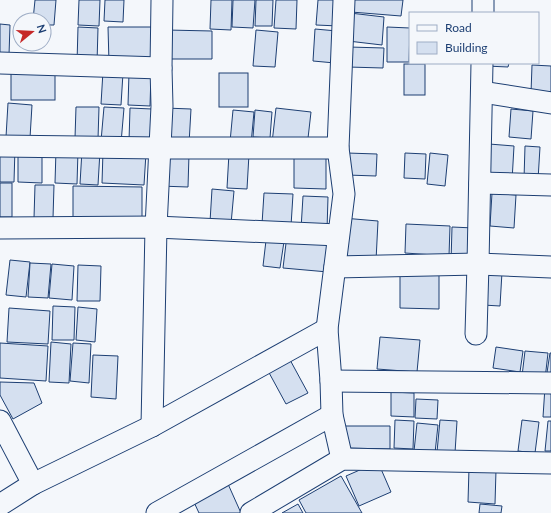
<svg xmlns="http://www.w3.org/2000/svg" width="551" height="513" font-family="Lato,sans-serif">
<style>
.building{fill:#d5e0f0;stroke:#1d3f73}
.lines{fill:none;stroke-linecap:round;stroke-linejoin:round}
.minor-casing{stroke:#1d3f73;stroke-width:23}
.minor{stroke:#f4f7fb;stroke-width:21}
</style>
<rect width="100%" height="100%" fill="#f4f7fb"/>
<g class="building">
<path d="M 35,0 L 56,0 L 54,25 L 44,25 L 44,20 L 33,20 Z"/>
<path d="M 79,0 L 100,0 L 99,26 L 78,25 Z"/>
<path d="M 105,0 L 124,0 L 123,22 L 104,21 Z"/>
<path d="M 211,0 L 232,0 L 231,30 L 210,29 Z"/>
<path d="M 233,0 L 255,0 L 253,28 L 232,27 Z"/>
<path d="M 256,0 L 273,0 L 272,26 L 255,26 Z"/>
<path d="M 276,0 L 297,0 L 296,29 L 274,28 Z"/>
<path d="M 318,0 L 340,0 L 339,26 L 316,25 Z"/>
<path d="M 352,0 L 403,0 L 401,16 L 351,12 Z"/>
<path d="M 350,13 L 384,17 L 382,45 L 348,41 Z"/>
<path d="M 0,24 L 10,25 L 9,55 L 0,55 Z"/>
<path d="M 78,27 L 98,28 L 97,63 L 77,63 Z"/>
<path d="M 108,27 L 157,27 L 157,63 L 109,63 Z"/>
<path d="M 387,27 L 410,28 L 409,62 L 387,62 Z"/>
<path d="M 315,29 L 337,31 L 335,63 L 313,61 Z"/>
<path d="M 167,30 L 212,31 L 212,59 L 167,59 Z"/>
<path d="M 256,30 L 278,32 L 275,67 L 253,66 Z"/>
<path d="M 349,47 L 384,48 L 383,68 L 348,67 Z"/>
<path d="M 487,63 L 509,63 L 508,67 L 486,66 Z"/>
<rect x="404" y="64" width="21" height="31"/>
<path d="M 532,65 L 551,66 L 551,94 L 531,93 Z"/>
<rect x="11" y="66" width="44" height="34"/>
<path d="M 103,71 L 123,73 L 121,105 L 101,104 Z"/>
<path d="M 129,73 L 151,74 L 150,106 L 128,105 Z"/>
<rect x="219" y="73" width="29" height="34"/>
<path d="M 8,103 L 32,105 L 30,138 L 6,137 Z"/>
<path d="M 76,107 L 99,107 L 98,139 L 75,138 Z"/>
<path d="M 104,107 L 124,108 L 121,143 L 101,141 Z"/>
<path d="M 130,108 L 152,109 L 151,142 L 129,141 Z"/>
<path d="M 165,108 L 191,109 L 189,144 L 163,144 Z"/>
<path d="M 276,108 L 311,112 L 307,147 L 272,143 Z"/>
<path d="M 511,109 L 533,111 L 531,139 L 509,137 Z"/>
<path d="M 233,110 L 254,112 L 251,144 L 230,142 Z"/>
<path d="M 255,110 L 272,112 L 270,138 L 253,137 Z"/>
<path d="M 489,144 L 514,146 L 512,181 L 487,179 Z"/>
<path d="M 525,146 L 540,147 L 538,180 L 524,179 Z"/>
<path d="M 0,147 L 15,148 L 14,182 L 0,182 Z"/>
<path d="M 18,149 L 42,149 L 42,183 L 18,182 Z"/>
<path d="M 56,150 L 78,151 L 77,184 L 55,183 Z"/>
<path d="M 82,150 L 100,151 L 98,185 L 80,184 Z"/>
<path d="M 103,151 L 146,153 L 144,185 L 102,183 Z"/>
<path d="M 161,152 L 189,154 L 188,187 L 159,186 Z"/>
<path d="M 229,153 L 249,154 L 247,189 L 227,188 Z"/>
<path d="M 347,153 L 377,154 L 376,176 L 347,175 Z"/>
<path d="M 405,153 L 426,154 L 425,179 L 404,178 Z"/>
<path d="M 430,153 L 448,155 L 445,186 L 427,184 Z"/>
<path d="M 294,155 L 326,156 L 326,189 L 294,188 Z"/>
<rect x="0" y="183" width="12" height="34"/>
<path d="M 35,185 L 54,185 L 53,218 L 34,218 Z"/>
<path d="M 73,186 L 142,187 L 142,222 L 73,221 Z"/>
<path d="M 212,189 L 234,191 L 231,224 L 210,222 Z"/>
<path d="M 264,193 L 293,194 L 291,226 L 262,224 Z"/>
<path d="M 492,193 L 516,195 L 514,228 L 490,226 Z"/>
<path d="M 303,196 L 328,197 L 327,230 L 301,229 Z"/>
<path d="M 343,218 L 378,221 L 376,261 L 340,257 Z"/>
<path d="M 406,224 L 450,226 L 449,256 L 405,253 Z"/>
<path d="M 452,227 L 474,228 L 473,263 L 451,262 Z"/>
<path d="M 267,232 L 285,235 L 280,268 L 263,266 Z"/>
<path d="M 287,235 L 331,240 L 328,272 L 283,268 Z"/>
<path d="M 10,260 L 30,262 L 26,297 L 6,295 Z"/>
<path d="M 30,263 L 51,264 L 48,298 L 28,297 Z"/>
<path d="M 52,264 L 74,266 L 72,300 L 49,298 Z"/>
<path d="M 78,265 L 101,266 L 100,301 L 77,301 Z"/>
<path d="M 485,271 L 502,272 L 500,306 L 483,305 Z"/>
<path d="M 400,275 L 439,275 L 439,309 L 400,308 Z"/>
<path d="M 53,306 L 75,307 L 74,340 L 52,340 Z"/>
<path d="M 78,307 L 97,309 L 95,342 L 76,340 Z"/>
<path d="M 9,308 L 50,311 L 48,344 L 7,342 Z"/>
<path d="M 380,337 L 420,340 L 417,372 L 377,369 Z"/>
<path d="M 51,342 L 71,344 L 69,383 L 49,382 Z"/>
<path d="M 0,343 L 48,346 L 46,381 L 0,378 Z"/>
<path d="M 73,343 L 91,344 L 89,383 L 70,381 Z"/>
<path d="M 496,347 L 523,351 L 520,372 L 493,368 Z"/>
<path d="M 525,351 L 548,353 L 545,379 L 522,376 Z"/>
<path d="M 550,353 L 551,353 L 551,380 L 546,379 Z"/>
<path d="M 93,355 L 118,356 L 116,399 L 91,397 Z"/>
<path d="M 289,358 L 308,393 L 286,404 L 267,369 Z"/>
<path d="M 0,382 L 34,383 L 42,403 L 13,419 L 0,395 Z"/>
<path d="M 545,387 L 551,387 L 551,417 L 543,417 Z"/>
<path d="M 391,392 L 414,393 L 414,417 L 391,416 Z"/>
<path d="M 416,399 L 438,400 L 437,419 L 415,418 Z"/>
<path d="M 395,420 L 414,421 L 413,449 L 394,448 Z"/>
<path d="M 440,420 L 457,421 L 455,453 L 437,452 Z"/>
<path d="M 522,420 L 539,422 L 535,453 L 518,451 Z"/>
<path d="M 548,421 L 551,421 L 551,451 L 545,451 Z"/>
<path d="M 417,423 L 438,425 L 435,453 L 414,451 Z"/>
<path d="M 339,426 L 390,426 L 390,449 L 345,448 Z"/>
<path d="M 378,462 L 391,492 L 359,506 L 346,476 Z"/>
<path d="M 469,468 L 496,470 L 495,504 L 468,502 Z"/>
<path d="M 341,476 L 362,513 L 306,513 L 299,500 Z"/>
<path d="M 228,484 L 241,513 L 199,513 L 193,500 Z"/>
<path d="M 298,504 L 303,513 L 282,513 Z"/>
<path d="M 480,504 L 502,506 L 501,513 L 479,513 Z"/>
</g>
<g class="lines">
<g class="minor-casing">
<g id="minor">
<path d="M 483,13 L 483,0"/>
<path d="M 0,63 L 161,68"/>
<path d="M 482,92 L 551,103"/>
<path d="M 0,146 L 160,148 L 338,148"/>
<path d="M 480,183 L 551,185"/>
<path d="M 0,228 L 156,227 L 338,235"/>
<path d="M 335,267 L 478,264 L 551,267"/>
<path d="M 476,334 L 478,264 L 482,63"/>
<path d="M 331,381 L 551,383"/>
<path d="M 0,421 L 33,484"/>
<path d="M 152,426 L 156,227 L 162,106 L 161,68 L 162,0"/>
<path d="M 342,459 L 332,415 L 331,381 L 327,329 L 344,194 L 338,148 L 344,0"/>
<path d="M 0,505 L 33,484 L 152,426 L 327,329"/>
<path d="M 157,513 L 332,415"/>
<path d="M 251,513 L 342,459 L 551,463"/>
</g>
</g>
<use href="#minor" class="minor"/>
</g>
<rect x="409" y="12" width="130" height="52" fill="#f4f7fb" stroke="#9eadc5"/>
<rect x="417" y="25" width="20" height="6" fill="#f4f7fb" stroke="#9eadc5"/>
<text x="445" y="32" font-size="12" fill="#1d3f73">Road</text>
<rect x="417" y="42" width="20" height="12" fill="#d5e0f0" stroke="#9eadc5"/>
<text x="445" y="52" font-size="12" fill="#1d3f73">Building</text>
<g transform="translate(32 32) rotate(72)"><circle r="19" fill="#f4f7fb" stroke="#9eadc5"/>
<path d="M0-3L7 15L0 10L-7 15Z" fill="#c62828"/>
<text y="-6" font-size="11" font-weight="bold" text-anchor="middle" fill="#1d3f73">N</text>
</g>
</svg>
